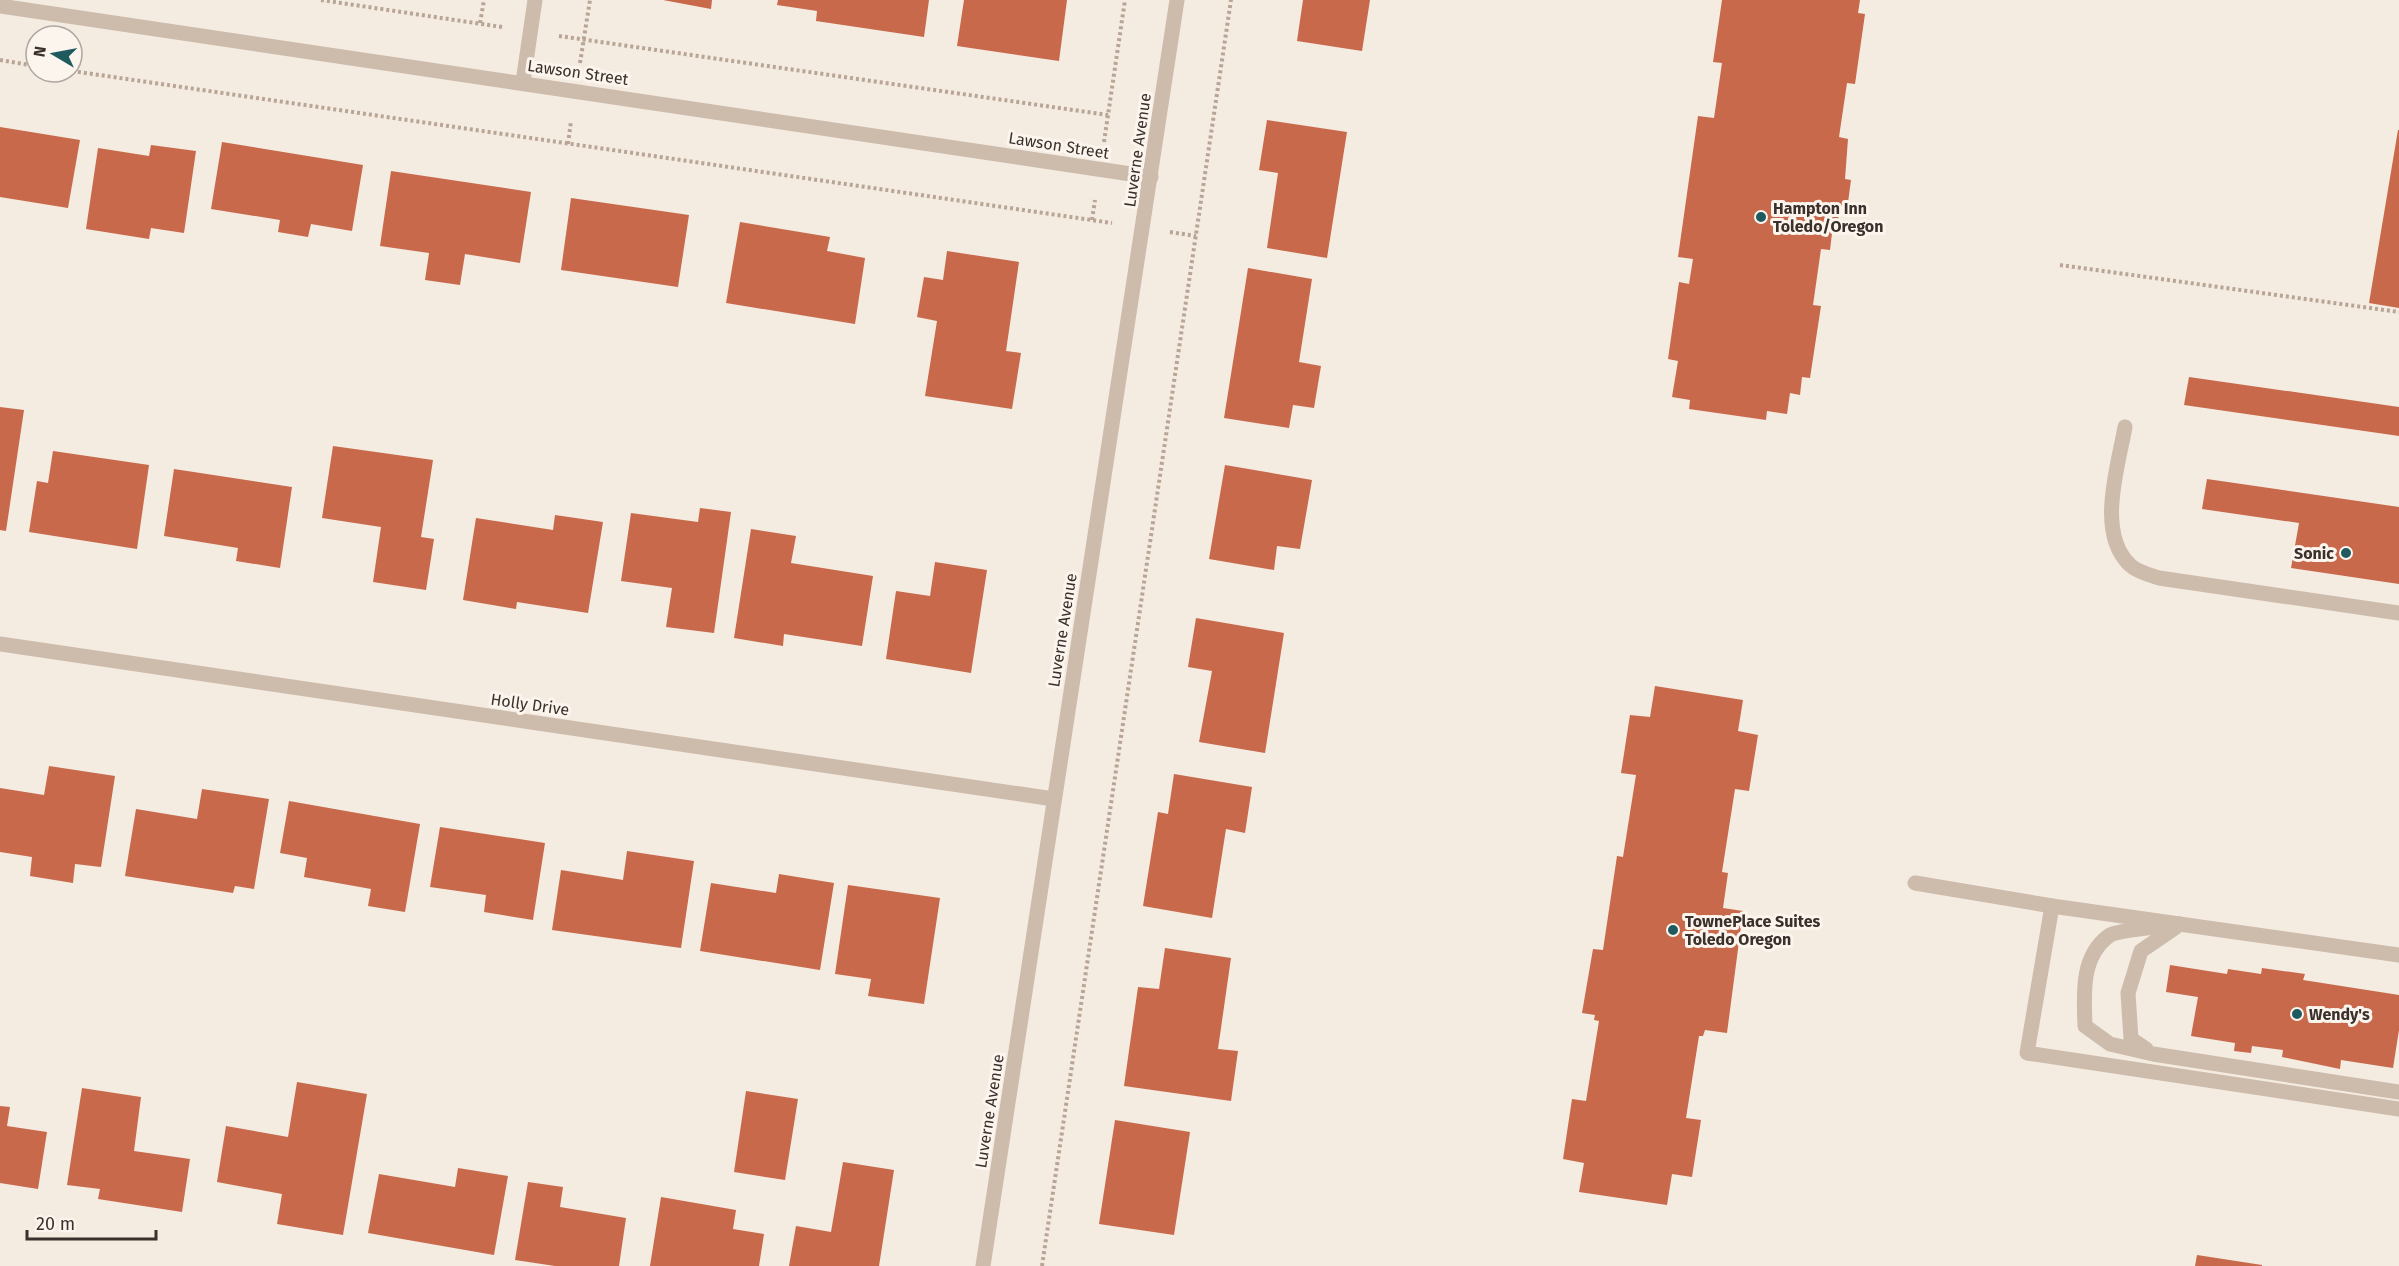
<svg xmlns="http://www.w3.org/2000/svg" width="2399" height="1266" font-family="'Fira Sans',sans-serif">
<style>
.building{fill:#c8694b}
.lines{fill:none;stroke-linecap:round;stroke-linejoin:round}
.path{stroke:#b9a596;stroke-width:4;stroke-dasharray:3 3;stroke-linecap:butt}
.service{stroke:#cdbbac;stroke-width:15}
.minor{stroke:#cdbbac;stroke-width:15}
.poi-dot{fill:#1f5a5e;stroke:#fbf5ee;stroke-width:2}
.labels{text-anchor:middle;stroke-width:6;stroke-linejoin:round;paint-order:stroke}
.street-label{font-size:16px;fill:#3b302b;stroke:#fbf5ee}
.poi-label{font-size:16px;font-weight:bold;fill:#3b302b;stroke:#fbf5ee;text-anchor:start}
</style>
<rect width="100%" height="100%" fill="#f4ebe1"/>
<g class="building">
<path d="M 663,0 L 712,0 L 711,9 Z"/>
<path d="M 778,0 L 929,0 L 924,37 L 816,21 L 817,11 L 777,5 Z"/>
<path d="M 964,0 L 1067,0 L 1059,61 L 957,46 Z"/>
<path d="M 1303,0 L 1370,0 L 1362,51 L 1297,41 Z"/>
<path d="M 1722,0 L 1860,0 L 1858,13 L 1865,14 L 1855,84 L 1847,83 L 1839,137 L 1848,139 L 1845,179 L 1851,180 L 1847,210 L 1840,209 L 1837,225 L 1833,225 L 1830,250 L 1821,249 L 1813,305 L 1821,306 L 1810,378 L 1802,377 L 1800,395 L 1790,393 L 1787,414 L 1767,411 L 1766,420 L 1689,409 L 1690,400 L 1672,397 L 1678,361 L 1668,359 L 1679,282 L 1689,284 L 1693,259 L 1678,257 L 1698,116 L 1714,118 L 1722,63 L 1713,62 Z"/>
<path d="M 1267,120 L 1347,132 L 1327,258 L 1267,248 L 1278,173 L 1259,170 Z"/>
<path d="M 0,127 L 80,140 L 68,208 L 0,197 Z"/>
<path d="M 2398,130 L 2399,130 L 2399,308 L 2369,303 Z"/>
<path d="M 222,142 L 363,165 L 352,231 L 311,224 L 308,237 L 278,232 L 280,220 L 211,209 Z"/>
<path d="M 151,145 L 196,151 L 184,233 L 151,228 L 149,239 L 86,229 L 98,148 L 149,156 Z"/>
<path d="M 391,171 L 531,192 L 520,263 L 465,254 L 460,285 L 425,280 L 429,253 L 380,246 Z"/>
<path d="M 571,198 L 689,215 L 678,287 L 561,270 Z"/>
<path d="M 740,222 L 830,237 L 827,251 L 865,258 L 855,324 L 726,303 Z"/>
<path d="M 947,251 L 1019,262 L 1006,351 L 1021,353 L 1012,409 L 925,396 L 937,321 L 917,317 L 924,277 L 943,280 Z"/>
<path d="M 1248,268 L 1312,279 L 1299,362 L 1321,366 L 1314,408 L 1293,405 L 1289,428 L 1224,418 Z"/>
<path d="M 2189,377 L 2399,407 L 2399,436 L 2184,405 Z"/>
<path d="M 0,407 L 24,410 L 6,531 L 0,530 Z"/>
<path d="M 333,446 L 433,460 L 421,537 L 434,539 L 426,590 L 373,582 L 381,527 L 322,518 Z"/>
<path d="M 53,451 L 149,465 L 137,549 L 29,532 L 37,481 L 48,483 Z"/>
<path d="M 1225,465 L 1312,480 L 1300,549 L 1277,546 L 1274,570 L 1209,559 Z"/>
<path d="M 174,469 L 292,487 L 280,568 L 236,561 L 238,548 L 164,536 Z"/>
<path d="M 2207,479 L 2399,507 L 2399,584 L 2291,568 L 2299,523 L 2202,509 Z"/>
<path d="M 700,508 L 731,512 L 714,633 L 666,627 L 672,588 L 621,581 L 631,513 L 698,522 Z"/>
<path d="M 555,515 L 603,522 L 588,613 L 517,602 L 516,609 L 463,600 L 476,518 L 553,530 Z"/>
<path d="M 751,529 L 796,536 L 791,563 L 873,576 L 862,646 L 784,634 L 783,646 L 734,638 Z"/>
<path d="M 935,562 L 987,570 L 971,673 L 886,659 L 896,591 L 930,596 Z"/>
<path d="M 1196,618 L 1284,633 L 1265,753 L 1199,742 L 1212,671 L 1188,667 Z"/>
<path d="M 1655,686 L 1743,700 L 1738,731 L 1758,735 L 1749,791 L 1735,789 L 1722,872 L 1728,873 L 1723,908 L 1743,911 L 1727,1033 L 1705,1030 L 1703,1036 L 1699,1036 L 1686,1118 L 1701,1120 L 1692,1177 L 1672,1174 L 1667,1205 L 1579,1192 L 1584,1163 L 1563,1159 L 1572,1099 L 1586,1101 L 1599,1021 L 1594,1020 L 1595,1015 L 1582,1013 L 1593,949 L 1603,950 L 1617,856 L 1623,857 L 1636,775 L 1621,773 L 1630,715 L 1650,717 Z"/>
<path d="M 49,766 L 115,776 L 101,867 L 75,864 L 73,883 L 30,876 L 32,857 L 0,852 L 0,788 L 44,795 Z"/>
<path d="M 1174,774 L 1252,787 L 1245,833 L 1226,829 L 1212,918 L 1143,906 L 1158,812 L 1168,814 Z"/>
<path d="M 202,789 L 269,799 L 254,889 L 235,886 L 233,893 L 125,876 L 136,809 L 197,819 Z"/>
<path d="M 289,801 L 420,824 L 405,912 L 368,906 L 371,889 L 304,877 L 307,858 L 280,853 Z"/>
<path d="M 440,827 L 545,843 L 533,920 L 484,912 L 486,895 L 430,887 Z"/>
<path d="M 627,851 L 694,861 L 681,948 L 552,930 L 561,870 L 623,880 Z"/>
<path d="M 779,874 L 834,883 L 820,970 L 700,951 L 711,883 L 776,893 Z"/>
<path d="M 848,885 L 940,898 L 924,1004 L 868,996 L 871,979 L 835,974 Z"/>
<path d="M 1165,948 L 1231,958 L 1218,1049 L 1238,1051 L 1231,1101 L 1124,1086 L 1138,987 L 1159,989 Z"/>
<path d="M 2170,965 L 2227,974 L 2228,969 L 2261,974 L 2262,968 L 2305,974 L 2303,980 L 2399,995 L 2399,1030 L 2393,1068 L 2341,1060 L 2340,1069 L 2282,1057 L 2283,1050 L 2252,1046 L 2251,1053 L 2234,1051 L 2235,1043 L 2191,1036 L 2198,997 L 2166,992 Z"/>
<path d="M 297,1082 L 367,1094 L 343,1235 L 277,1224 L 282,1194 L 217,1182 L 226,1126 L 288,1137 Z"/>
<path d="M 82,1088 L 141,1097 L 134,1151 L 190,1159 L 182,1212 L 98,1199 L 100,1189 L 67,1185 Z"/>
<path d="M 746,1091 L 798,1099 L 785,1180 L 734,1172 Z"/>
<path d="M 0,1106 L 10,1107 L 7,1126 L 47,1132 L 38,1189 L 0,1183 Z"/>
<path d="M 1115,1120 L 1190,1132 L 1174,1235 L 1099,1224 Z"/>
<path d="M 843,1162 L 894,1170 L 879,1266 L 789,1266 L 796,1226 L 831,1232 Z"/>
<path d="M 458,1168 L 508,1176 L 494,1255 L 368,1233 L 379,1174 L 455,1187 Z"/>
<path d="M 528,1182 L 563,1187 L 560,1207 L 626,1218 L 619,1266 L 555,1266 L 515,1260 Z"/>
<path d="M 661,1197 L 736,1210 L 733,1229 L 764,1234 L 759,1266 L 650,1266 Z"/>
<path d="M 2197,1255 L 2262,1265 L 2262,1266 L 2195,1266 Z"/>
</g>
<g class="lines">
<g class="path">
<path d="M 321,0 L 502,27"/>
<path d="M 480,23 L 484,0"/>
<path d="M 559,36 L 1108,115"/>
<path d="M 0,60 L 36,66"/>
<path d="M 580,63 L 590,0"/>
<path d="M 72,71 L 1112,223"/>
<path d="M 1104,142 L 1125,0"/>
<path d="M 568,144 L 571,121"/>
<path d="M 1092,220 L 1095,200"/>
<path d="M 1170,232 L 1196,236"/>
<path d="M 2060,265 L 2399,312"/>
<path d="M 1042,1266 L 1231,0"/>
</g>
<g class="service">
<path d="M 2125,427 C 2118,467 2096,533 2130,565 C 2137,572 2150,575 2159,578 L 2399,613"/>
<path d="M 1915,883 L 2052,906 L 2399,955"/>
<path d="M 2052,906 L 2027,1053 L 2399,1109"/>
<path d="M 2179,924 C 2166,926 2118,930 2110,935 C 2080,956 2084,995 2085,1026 L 2110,1044 L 2153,1054 L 2399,1092"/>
<path d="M 2146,1049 L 2131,1039 L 2128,993 L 2141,951 L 2176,927"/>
</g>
<g class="minor">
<path d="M 0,6 L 1151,177"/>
<path d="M 523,82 L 535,0"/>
<path d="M 0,644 L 1054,799"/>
<path d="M 983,1266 L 1177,0"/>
</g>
</g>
<g class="poi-dot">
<circle cx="1761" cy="217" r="6"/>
<circle cx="2346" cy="553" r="6"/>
<circle cx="1673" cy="930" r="6"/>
<circle cx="2297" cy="1014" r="6"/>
</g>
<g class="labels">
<g class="street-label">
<text transform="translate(578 72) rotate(8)" y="6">Lawson Street</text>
<text transform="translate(1059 145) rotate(9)" y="6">Lawson Street</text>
<text transform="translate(1137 150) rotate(-82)" y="6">Luverne Avenue</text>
<text transform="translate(1062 630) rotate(-81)" y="6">Luverne Avenue</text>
<text transform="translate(530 704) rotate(8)" y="6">Holly Drive</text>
<text transform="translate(989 1111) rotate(-81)" y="6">Luverne Avenue</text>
</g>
<g class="poi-label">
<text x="1773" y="214">Hampton Inn<tspan x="1773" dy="18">Toledo/Oregon</tspan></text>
<text x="2334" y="559" text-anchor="end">Sonic</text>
<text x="1685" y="927">TownePlace Suites<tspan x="1685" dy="18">Toledo Oregon</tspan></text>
<text x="2309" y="1020">Wendy's</text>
</g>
</g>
<g transform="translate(54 54) rotate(280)"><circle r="28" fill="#fbf5ee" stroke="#aea6a0" stroke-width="1.5"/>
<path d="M0-4.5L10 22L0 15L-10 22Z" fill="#1f5a5e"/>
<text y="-9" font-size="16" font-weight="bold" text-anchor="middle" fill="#3b302b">N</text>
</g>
<path d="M27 1230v9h129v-9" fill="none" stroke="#3b302b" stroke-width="3"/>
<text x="36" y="1230" font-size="18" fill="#3b302b" stroke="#fbf5ee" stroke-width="4.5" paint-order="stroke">20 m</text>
</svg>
